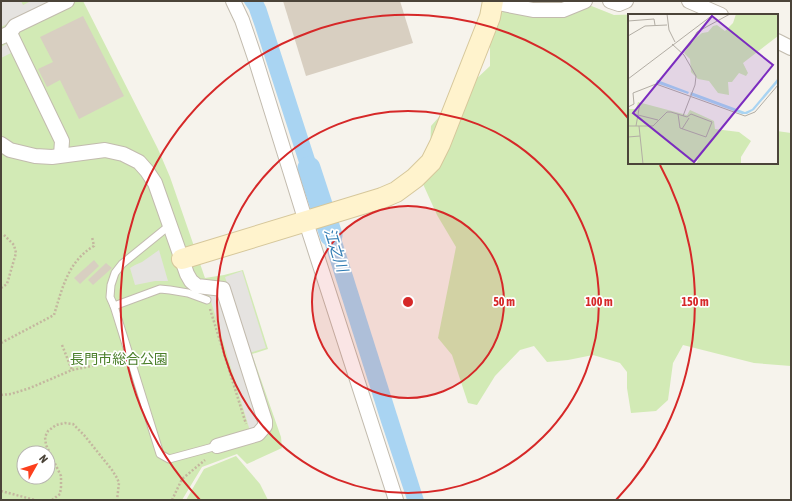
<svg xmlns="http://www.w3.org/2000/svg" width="792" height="501" font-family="'Asap Condensed','Noto Sans JP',sans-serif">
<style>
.green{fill:#d2eab5;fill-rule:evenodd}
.parking{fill:#e5e3e0}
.water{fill:#a9d4f2}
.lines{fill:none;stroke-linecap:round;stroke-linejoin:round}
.river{stroke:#a9d4f2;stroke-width:23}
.building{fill:#d8cfc1}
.lane-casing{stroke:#c2bbae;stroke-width:9}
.street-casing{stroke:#c2bbae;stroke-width:16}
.secondary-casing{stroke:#d6c79b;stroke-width:22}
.path{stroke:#c4b79f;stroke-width:2.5;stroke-dasharray:2 2;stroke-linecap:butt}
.lane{stroke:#fff;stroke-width:7}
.street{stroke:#fff;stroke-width:14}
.secondary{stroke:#fff3cd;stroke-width:20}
.ring{fill:none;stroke:#d62828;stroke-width:2}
.labels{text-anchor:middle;stroke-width:3.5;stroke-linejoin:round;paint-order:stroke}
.park-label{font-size:14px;fill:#4a7f2a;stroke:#fff}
.water-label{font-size:15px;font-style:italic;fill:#2e7ab2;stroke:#fff}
.inset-road{fill:none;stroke:#b2ada4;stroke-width:1}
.view{fill:#7b2cbf;fill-opacity:0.15;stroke:#7b2cbf;stroke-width:2}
.inset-edge{fill:none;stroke:#4b4439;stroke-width:2}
.centre{fill:#d62828;stroke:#fff;stroke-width:2}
.ring-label{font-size:12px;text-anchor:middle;font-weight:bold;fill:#d62828;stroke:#fff;stroke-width:3.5;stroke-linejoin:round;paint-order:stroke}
</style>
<rect width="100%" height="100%" fill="#f6f3ec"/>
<g class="green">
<path d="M 1,1 L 83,1 L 158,149 L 170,177 L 205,278 L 224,275 L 243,270 L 268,349 L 252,354 L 281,437 L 282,448 L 247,464 L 237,454 L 202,467 L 182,500 L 1,500 ZM 24,453 L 48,453 L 48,477 L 24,477 Z"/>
<path d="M 524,1 L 562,6 L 589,5 L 614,15 L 649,14 L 652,15 L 629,15 L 629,163 L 777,163 L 777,131 L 791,133 L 791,366 L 754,363 L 683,345 L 673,363 L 668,400 L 656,411 L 631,413 L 627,388 L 627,372 L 620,363 L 593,355 L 568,360 L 547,362 L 534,346 L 520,350 L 495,376 L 477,405 L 468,403 L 452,355 L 438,338 L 456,247 L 437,215 L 423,184 L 430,153 L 431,126 L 454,100 L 490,66 L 490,43 L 499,14 Z"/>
<path d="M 236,456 L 260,484 L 268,500 L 186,500 L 204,469 Z"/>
</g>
<g class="parking">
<path d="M 1,1 L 21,1 L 23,5 L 31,1 L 54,1 L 1,27 Z"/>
<path d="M 8,43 L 13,52 L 1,58 L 1,47 Z"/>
<path d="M 159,250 L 168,281 L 155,281 L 135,285 L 130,268 L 135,265 L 142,262 Z"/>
<path d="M 242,271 L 266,348 L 249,353 L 225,277 Z"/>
<path d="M 209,295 L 215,295 L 219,296 L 259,419 L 256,427 L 250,431 Z"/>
</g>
<g class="water">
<path d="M 243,1 L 263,1 L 266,7 L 327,196 L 311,200 L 255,27 L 249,10 Z"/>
<path d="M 330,203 L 424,500 L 407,500 L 381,422 L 313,207 Z"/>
</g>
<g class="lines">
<path class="river" d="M 309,168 L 331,235"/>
</g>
<g class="building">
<path d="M 283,1 L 400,1 L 413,43 L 306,76 Z"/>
<path d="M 83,16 L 124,96 L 79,119 L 60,80 L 47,87 L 38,69 L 53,62 L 40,37 Z"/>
<path d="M 94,260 L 99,266 L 80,284 L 74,278 Z"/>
<path d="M 106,263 L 112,268 L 93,285 L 88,280 Z"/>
</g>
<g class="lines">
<g class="lane-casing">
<g id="lane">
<path d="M 170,225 L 122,264 L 115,273 L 111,285 L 110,297 L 114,306 L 160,454 L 169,459 L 217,446"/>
<path d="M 114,306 L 160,289 L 170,290 L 188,293 L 207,300"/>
</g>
</g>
<g class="street-casing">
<g id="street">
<path d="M 233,1 L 242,20 L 256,61 L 306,222 L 396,500"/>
<path d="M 610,1 L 619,4 L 626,1"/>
<path d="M 689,1 L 721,15"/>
<path d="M 493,2 L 533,10 L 563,10 L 585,1"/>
<path d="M 10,33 L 62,141 L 61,155"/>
<path d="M 1,37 L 10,33 L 15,26 L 67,1"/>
<path d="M 777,41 L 791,48"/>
<path d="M 1,144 L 10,150 L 35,156 L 52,157 L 105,150 L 123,154 L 139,162 L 147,171 L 155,183 L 187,274 L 191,281 L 197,286 L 223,289 L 265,421 L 265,426 L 258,434 L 217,446"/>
</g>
</g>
<g class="secondary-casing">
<path id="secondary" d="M 182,259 L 382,198 L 396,192 L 415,178 L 431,162 L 440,144 L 490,17 L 493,1"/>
</g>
<g class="path">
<path d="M 1,288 L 7,284 L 16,253 L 14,245 L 4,235"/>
<path d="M 210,309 L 246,424"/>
<path d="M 1,343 L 54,315 C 62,289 68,261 94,246 L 92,237"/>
<path d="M 62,345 L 72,370"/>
<path d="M 1,395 L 11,394 L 30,388 L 72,370 L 121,360"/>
<path d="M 1,491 L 35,500"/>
<path d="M 52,500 L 60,494 L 61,487 L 61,476 L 46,445 L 45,437 L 48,431 L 56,425 L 65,423 L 73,424 L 84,435 L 112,470 L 117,478 L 119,483 L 117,500"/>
<path d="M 172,500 L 182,479 L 205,460"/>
</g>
<use href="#lane" class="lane"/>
<use href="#street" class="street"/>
<use href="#secondary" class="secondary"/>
</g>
<circle cx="408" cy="302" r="96" fill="#d62828" fill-opacity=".12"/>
<g class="ring">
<circle cx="408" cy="302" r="96"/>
<circle cx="408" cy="302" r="191"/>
<path d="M200 500A287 287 0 1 1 628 118M660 165A287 287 0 0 1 616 500"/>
</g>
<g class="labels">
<g class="park-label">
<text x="119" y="364">長門市総合公園</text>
</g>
<g class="water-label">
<text transform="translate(336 250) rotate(72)" y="5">江之川</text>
</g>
</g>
<g transform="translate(628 14)">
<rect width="150" height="150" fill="#f6f3ec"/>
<path d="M 108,0 L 150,0 L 150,22 L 115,49 L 120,59 L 118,62 L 111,59 L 104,68 L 100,68 L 101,81 L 90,79 L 81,67 L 70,65 L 63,58 L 62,45 L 56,39 L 64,27 L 74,19 L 80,18 L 85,12 L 89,11 L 97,17 L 105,9 ZM 10,88 L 59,101 L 62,96 L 86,107 L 87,115 L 111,118 L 123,127 L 113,143 L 113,150 L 68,150 L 71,144 L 66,150 L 0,150 L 0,95 L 8,95 Z" fill="#d2eab5"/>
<path d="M 150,64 L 150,68 L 126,96 L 119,100 L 114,100 L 62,81 L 63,78 L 117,98 L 124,95 ZM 29,66 L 32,67 L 61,78 L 60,80 L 28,69 Z" fill="#a9d4f2"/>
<path class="inset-road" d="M 39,0 L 41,16 L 47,28M 0,7 L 26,5 L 27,11M 0,22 L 17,12 L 39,11M 44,30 L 56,41 L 68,62 L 67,71 L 55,102M 54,39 L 62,31 L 69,18 L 102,0M 0,65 L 86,0M 0,93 L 6,90 L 5,79 L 28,70 L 117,102 L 127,98 L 150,71M 10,101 L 30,106M 0,112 L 25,112 L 39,98 L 43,98 L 59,103 L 63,100 L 84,108 L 78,123 L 52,114 L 50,100M 8,112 L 12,89M 11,112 L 15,150M 54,115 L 61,104M 0,123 L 12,122"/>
<path class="view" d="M 84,2 L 145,51 L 66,148 L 5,99 Z"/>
<rect width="150" height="150" class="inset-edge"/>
</g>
<circle cx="408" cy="302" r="6" class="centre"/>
<g class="ring-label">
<text x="504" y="306">50 m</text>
<text x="599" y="306">100 m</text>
<text x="695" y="306">150 m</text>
</g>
<rect width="792" height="501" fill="none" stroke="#4b4439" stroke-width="4"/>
<g transform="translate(36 465) rotate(51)"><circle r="19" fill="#ffffff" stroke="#b7b4b0"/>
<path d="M0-3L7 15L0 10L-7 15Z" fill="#fc3f1d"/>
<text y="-6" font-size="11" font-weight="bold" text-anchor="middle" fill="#4b4439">N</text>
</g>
</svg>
